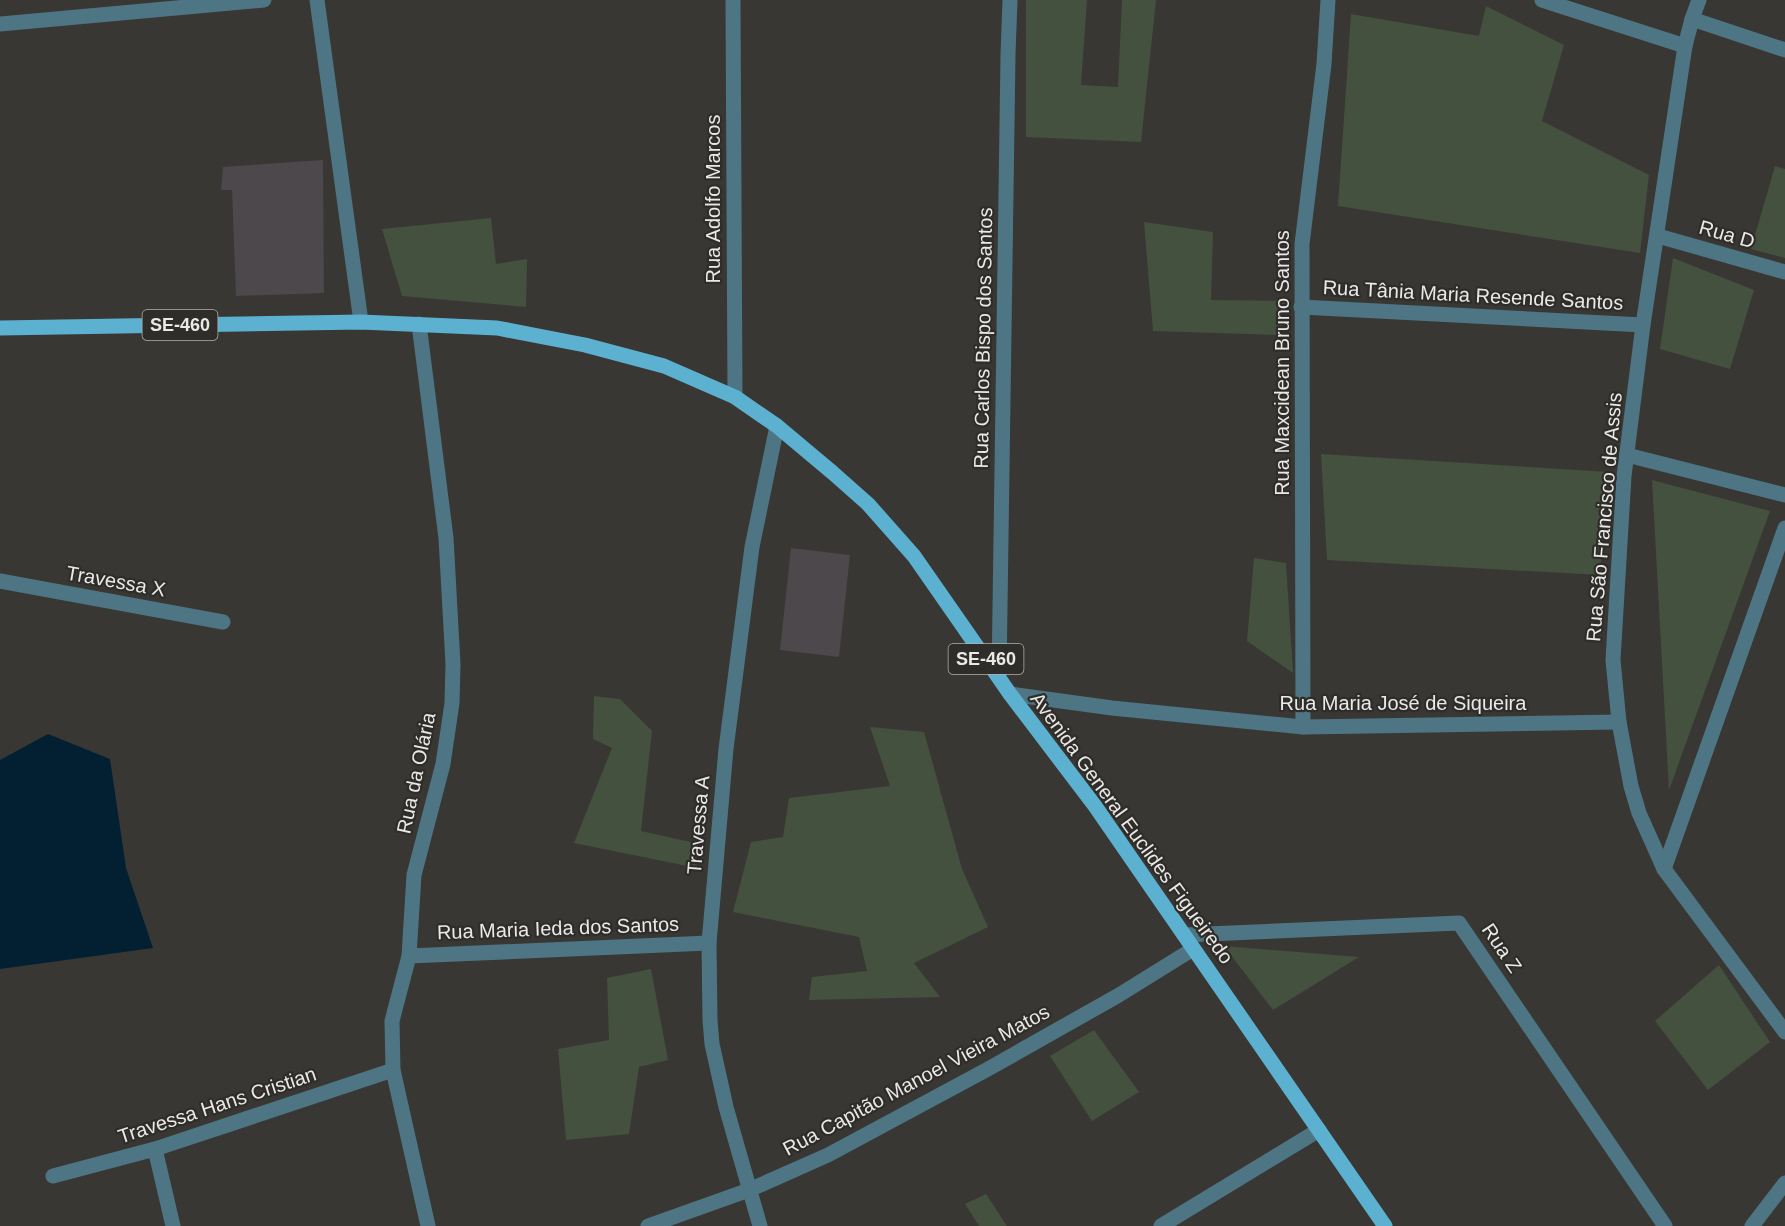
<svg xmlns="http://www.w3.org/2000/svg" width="1785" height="1226" font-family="Arial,sans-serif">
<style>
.green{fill:#44513f}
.water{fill:#032032}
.building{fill:#4c484b}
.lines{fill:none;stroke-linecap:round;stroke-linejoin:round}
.minor{stroke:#4e7584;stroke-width:15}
.tertiary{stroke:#4e7584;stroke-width:15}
.primary{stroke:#5cb0d0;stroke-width:15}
.labels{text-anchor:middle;stroke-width:4.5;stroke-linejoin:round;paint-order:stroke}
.shield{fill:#2e2d29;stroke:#b2b1ae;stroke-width:1.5}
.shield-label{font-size:18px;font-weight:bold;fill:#eae9e7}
.street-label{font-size:20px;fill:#eae9e7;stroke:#2e2d29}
</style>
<rect width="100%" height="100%" fill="#383733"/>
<g class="green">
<path d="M 1026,0 L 1087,0 L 1081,85 L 1118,87 L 1122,0 L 1156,0 L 1141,142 L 1026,137 Z"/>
<path d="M 1486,6 L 1564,45 L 1542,121 L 1649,175 L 1640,253 L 1338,206 L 1351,14 L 1479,36 Z"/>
<path d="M 1775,166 L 1785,169 L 1785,258 L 1751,249 Z"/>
<path d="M 491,218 L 496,264 L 527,259 L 526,307 L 402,296 L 382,229 Z"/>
<path d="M 1144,222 L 1213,232 L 1211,300 L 1288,301 L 1281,335 L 1153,331 Z"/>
<path d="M 1673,258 L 1754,290 L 1730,369 L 1660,349 Z"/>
<path d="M 1321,454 L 1609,472 L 1600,575 L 1327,560 Z"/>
<path d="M 1652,480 L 1770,511 L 1669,790 Z"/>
<path d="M 1254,558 L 1286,563 L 1293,673 L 1247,641 Z"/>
<path d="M 594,696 L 620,699 L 652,731 L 641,831 L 695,843 L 697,868 L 574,843 L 612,748 L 593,739 Z"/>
<path d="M 870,727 L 924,732 L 962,869 L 988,927 L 914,963 L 940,997 L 809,1000 L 812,977 L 867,971 L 859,937 L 733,912 L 751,842 L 783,837 L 789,798 L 890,786 Z"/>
<path d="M 1224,946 L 1359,957 L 1273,1010 Z"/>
<path d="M 1719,965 L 1770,1042 L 1708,1090 L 1655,1021 Z"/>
<path d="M 651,969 L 668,1060 L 639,1067 L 629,1134 L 566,1140 L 558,1049 L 609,1040 L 607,978 Z"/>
<path d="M 1094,1030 L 1139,1092 L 1092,1121 L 1050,1056 Z"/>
<path d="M 986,1194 L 1007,1226 L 979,1226 L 965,1204 Z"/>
</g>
<path class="water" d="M 48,734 L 110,759 L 126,868 L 153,948 L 0,969 L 0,760 Z"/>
<g class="building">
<path d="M 323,160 L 324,293 L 236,296 L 232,190 L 221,190 L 223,167 Z"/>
<path d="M 791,548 L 850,555 L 839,657 L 780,650 Z"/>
</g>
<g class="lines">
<g class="minor">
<path d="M 733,0 L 735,397"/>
<path d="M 1542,0 L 1685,46"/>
<path d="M 1692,19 L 1785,50"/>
<path d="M 0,24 L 264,0"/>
<path d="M 1658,236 L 1785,272"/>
<path d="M 1301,307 L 1643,325"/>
<path d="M 419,324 L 446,538 L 453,664 L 452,703 L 443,764 L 414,875 L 409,956 L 392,1021 L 393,1070 L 428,1226"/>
<path d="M 1627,455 L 1785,495"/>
<path d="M 0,581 L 223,622"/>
<path d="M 999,677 L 1008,55 L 1010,0"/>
<path d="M 1010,694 L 1112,708 L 1303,727 L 1619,722"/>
<path d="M 1303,727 L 1302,244 L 1324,64 L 1328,0"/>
<path d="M 1664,869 L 1785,528"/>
<path d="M 1184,935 L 1459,923 L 1665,1226"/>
<path d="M 409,956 L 709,943"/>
<path d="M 155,1149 L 173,1226"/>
<path d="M 53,1176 L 155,1149 L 393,1070"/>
<path d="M 648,1226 L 749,1190 L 828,1155 L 988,1069 L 1119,995 L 1193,949"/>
<path d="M 760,1226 L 726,1107 L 712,1044 L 710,1020 L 709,943 L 726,749 L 752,547 L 777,426"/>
<path d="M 1161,1226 L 1319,1130"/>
<path d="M 1752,1226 L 1785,1183"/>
</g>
<g class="tertiary">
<path d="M 317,0 L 361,322"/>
<path d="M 1699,0 L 1692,19 L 1685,46 L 1643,325 L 1624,476 L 1613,660 L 1619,722 L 1631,786 L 1639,813 L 1664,869 L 1785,1032"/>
</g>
<path class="primary" d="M 0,328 L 361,322 L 497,328 L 585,345 L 664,366 L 735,397 L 777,426 L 833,473 L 868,504 L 914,556 L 1010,694 L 1095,806 L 1385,1226"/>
</g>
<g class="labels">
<g class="shield">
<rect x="142.5" y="310" width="75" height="30" rx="4.5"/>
<rect x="948.5" y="644" width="75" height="30" rx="4.5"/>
</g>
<g class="shield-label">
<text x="180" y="331">SE-460</text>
<text x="986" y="665">SE-460</text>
</g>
<g class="street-label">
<text transform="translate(713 199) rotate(-90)" y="7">Rua Adolfo Marcos</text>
<text transform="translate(1727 234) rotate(16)" y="7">Rua D</text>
<text transform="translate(1473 295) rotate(3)" y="7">Rua Tânia Maria Resende Santos</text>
<text transform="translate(983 338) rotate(-89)" y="7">Rua Carlos Bispo dos Santos</text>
<text transform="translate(1282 363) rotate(-90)" y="7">Rua Maxcidean Bruno Santos</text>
<text transform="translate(1604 517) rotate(-85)" y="7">Rua São Francisco de Assis</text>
<text transform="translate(116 581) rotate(10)" y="7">Travessa X</text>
<text x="1403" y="710">Rua Maria José de Siqueira</text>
<text transform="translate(416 773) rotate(-78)" y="7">Rua da Olária</text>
<text transform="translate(698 825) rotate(-85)" y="7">Travessa A</text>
<text transform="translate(1132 828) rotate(54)" y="7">Avenida General Euclides Figueiredo</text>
<text transform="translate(558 928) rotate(-2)" y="7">Rua Maria Ieda dos Santos</text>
<text transform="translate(1502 948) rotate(56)" y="7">Rua Z</text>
<text transform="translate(916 1080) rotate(-28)" y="7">Rua Capitão Manoel Vieira Matos</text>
<text transform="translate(217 1105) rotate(-18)" y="7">Travessa Hans Cristian</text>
</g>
</g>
</svg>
